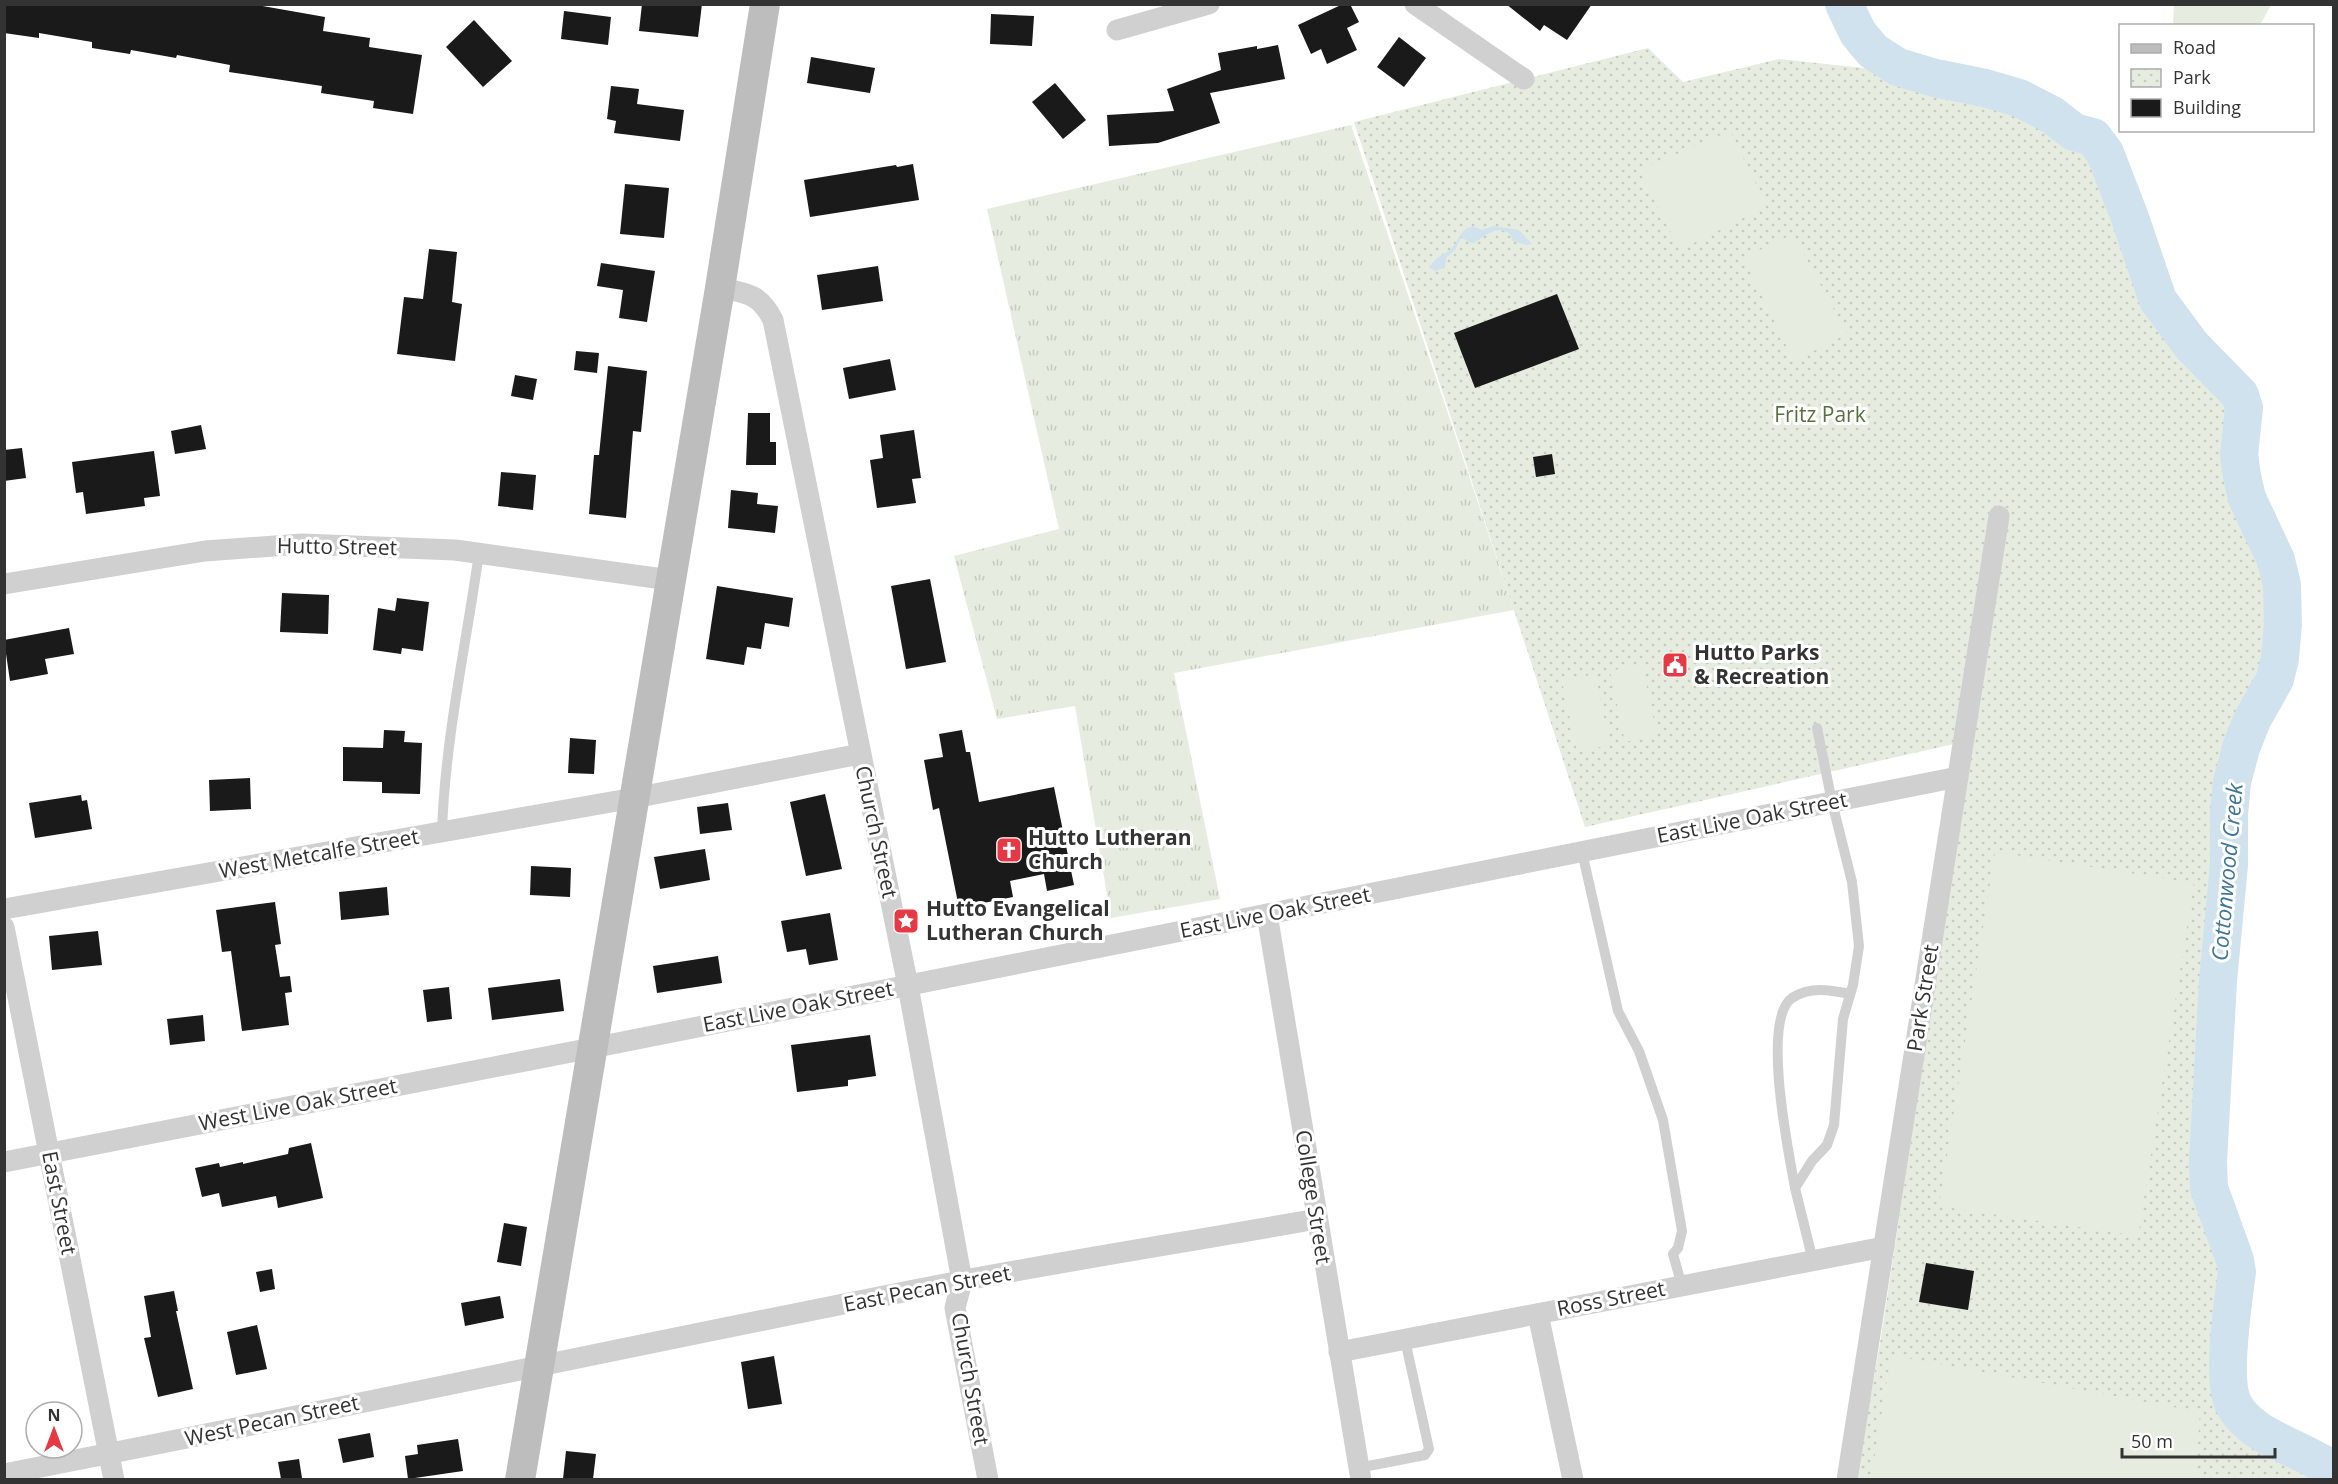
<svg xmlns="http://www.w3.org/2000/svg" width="2338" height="1484" font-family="'Open Sans',sans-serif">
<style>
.grass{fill:url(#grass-tufts)}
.park{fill:url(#park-dots)}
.garden{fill:#e6ecdf}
.water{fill:#cfe2ee}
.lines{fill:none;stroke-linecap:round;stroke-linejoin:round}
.river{stroke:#cfe2ee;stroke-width:38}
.building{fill:#1a1a1a}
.lane{stroke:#d0d0d0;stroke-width:10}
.street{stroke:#d0d0d0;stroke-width:21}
.secondary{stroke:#bdbdbd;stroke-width:30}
.labels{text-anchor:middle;stroke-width:6;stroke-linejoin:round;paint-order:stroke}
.park-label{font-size:21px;fill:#56703f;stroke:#fff}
.street-label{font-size:21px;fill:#333;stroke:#fff}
.poi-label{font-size:21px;font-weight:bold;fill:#333;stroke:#fff;text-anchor:start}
.water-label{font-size:22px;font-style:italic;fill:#3f7597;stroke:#fff}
</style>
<defs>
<pattern id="grass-tufts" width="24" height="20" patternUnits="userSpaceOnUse" patternTransform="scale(1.5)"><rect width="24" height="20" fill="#e6ecdf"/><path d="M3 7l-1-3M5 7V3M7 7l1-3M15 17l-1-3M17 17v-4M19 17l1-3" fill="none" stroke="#c6cbc0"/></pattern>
<pattern id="park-dots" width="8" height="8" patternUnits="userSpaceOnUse" patternTransform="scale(1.5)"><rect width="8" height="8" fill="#e6ecdf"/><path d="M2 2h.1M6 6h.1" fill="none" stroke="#c6cbc0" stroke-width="1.8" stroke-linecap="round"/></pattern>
</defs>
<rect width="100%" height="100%" fill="#fff"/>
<path class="grass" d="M 1351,125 L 1514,610 L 1174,673 L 1220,899 L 1111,918 L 1075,706 L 997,719 L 954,556 L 1059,529 L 987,209 Z"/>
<path class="park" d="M 1648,48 L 1683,82 L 1779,59 L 2014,84 L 2074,116 L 2116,142 L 2148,233 L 2179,337 L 2237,393 L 2245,488 L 2280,571 L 2286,641 L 2249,750 L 2229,834 L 2216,1175 L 2252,1291 L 2243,1401 L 2333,1465 L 2333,1479 L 1856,1479 L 1881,1337 L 1972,740 L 1585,827 L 1354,122 Z"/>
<g class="garden">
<path d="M 2174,5 L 2271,4 L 2271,5 L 2260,25 L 2176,26 L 2173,22 Z"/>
<path d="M 1730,131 L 1767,206 L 1680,250 L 1639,170 Z"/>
<path d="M 1793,234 L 1847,334 L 1794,361 L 1743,258 Z"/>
<path d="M 1642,664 L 1657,735 L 1625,742 L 1610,671 Z"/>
<path d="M 1595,674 L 1610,745 L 1577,752 L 1562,681 Z"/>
<path d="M 1995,852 L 2194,883 L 2138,1236 L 1939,1206 Z"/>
<path d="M 1891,1355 L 2200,1412 L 2195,1479 L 1871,1479 Z"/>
</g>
<path class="water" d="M 1494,226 L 1519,230 L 1532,244 L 1527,245 L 1513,241 L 1510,234 C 1496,224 1485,236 1474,243 L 1469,242 L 1461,237 L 1455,250 L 1446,258 L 1445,267 L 1436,271 L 1430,268 C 1434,256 1444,256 1452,248 C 1461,238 1463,220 1482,230 Z"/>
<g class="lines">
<path class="river" d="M 1844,4 L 1858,33 L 1873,51 L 1898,67 L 1935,78 L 1985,88 L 2019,98 L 2052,115 L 2074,132 L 2093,137 L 2105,153 L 2129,215 L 2158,300 L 2192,346 L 2240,395 L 2244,408 L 2239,455 L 2242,476 L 2247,498 L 2276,560 L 2282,585 L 2283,623 L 2280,658 L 2275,679 L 2252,720 L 2241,748 L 2232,782 L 2229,814 L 2229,865 L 2218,981 L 2208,1161 L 2209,1188 L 2235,1260 L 2237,1272 C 2233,1301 2221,1382 2234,1405 C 2240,1417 2256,1430 2268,1436 C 2289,1448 2313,1456 2334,1471"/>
</g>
<g class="building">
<path d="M 4,4 L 251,4 L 325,17 L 323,31 L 370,38 L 369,47 L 422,55 L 413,114 L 373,108 L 374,101 L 321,93 L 322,86 L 229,72 L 230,65 L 177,55 L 176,58 L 131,50 L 130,54 L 92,48 L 92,42 L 39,33 L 39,38 L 4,33 Z"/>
<path d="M 642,4 L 702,4 L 698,37 L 639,31 Z"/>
<path d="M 1343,4 L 1350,4 L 1359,22 L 1347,28 L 1357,50 L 1327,64 L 1321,49 L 1311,54 L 1298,25 Z"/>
<path d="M 1506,4 L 1592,4 L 1567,40 L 1544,25 L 1540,31 Z"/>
<path d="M 564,11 L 611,17 L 608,45 L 561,39 Z"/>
<path d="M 991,14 L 1034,16 L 1032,46 L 990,44 Z"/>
<path d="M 474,20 L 512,61 L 483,87 L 446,47 Z"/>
<path d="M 1399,37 L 1426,58 L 1404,87 L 1377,67 Z"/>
<path d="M 1278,45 L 1285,79 L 1210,93 L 1220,123 L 1158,143 L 1109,146 L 1107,115 L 1174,111 L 1167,89 L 1221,70 L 1218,53 L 1257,46 L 1257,49 Z"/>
<path d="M 811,57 L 875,68 L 870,93 L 807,83 Z"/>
<path d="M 1055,83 L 1086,120 L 1063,139 L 1032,102 Z"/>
<path d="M 611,86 L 639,89 L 637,104 L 684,110 L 680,141 L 614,133 L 616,121 L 607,119 Z"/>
<path d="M 913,164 L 919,200 L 810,217 L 804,180 L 896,165 L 897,167 Z"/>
<path d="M 625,184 L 669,188 L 664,238 L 620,234 Z"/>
<path d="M 429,249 L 457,252 L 452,302 L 462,304 L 455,361 L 397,354 L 404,297 L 423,299 Z"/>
<path d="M 601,263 L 655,271 L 647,322 L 619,318 L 623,290 L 597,286 Z"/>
<path d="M 878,266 L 883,301 L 822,310 L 817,275 Z"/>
<path d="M 1557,294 L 1579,349 L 1475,388 L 1454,333 Z"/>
<path d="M 576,351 L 599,353 L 597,373 L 574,370 Z"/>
<path d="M 890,359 L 896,390 L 849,399 L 843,368 Z"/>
<path d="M 608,366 L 647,371 L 641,432 L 633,431 L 626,518 L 589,514 L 594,455 L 599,455 Z"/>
<path d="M 515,375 L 537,379 L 533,400 L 511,396 Z"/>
<path d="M 748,413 L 770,413 L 770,442 L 776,442 L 776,465 L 746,465 Z"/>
<path d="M 201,425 L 206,449 L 175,454 L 171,431 Z"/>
<path d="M 914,430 L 921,478 L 912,479 L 916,503 L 877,508 L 870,460 L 883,458 L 880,435 Z"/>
<path d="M 22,448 L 26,478 L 4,481 L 4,450 Z"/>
<path d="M 154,451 L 160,496 L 144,498 L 145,506 L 86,514 L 83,492 L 76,493 L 72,462 Z"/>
<path d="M 1552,454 L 1555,474 L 1536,477 L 1533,457 Z"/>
<path d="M 501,472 L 536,475 L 533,510 L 498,506 Z"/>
<path d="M 731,490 L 758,493 L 757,504 L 778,506 L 775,533 L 728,528 Z"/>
<path d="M 930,579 L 946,662 L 906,669 L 891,586 Z"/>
<path d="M 717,586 L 793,598 L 789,627 L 765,623 L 761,649 L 747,647 L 744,665 L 706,659 Z"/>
<path d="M 282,593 L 329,595 L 328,634 L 280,632 Z"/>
<path d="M 397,598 L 429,602 L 423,651 L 402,648 L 401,654 L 373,650 L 378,608 L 395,611 Z"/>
<path d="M 69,628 L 74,654 L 45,659 L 48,674 L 10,681 L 4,640 Z"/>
<path d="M 384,730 L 405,731 L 404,742 L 422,743 L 420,794 L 382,793 L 382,782 L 343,781 L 343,747 L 383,748 Z"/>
<path d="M 962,730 L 966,752 L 970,752 L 979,802 L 1054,787 L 1074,885 L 1047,891 L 1044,874 L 1010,881 L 1013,897 L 959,908 L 939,808 L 933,810 L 924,760 L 943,757 L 939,734 Z"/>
<path d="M 570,738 L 596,740 L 594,774 L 568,773 Z"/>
<path d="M 250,778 L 251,809 L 210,811 L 209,780 Z"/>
<path d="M 825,794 L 842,869 L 806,876 L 790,802 Z"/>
<path d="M 81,795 L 82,801 L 87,800 L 92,829 L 35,838 L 29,803 Z"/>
<path d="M 728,803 L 732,830 L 700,834 L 697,807 Z"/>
<path d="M 705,849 L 710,880 L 660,889 L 654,857 Z"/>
<path d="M 531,866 L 571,868 L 570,897 L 530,895 Z"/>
<path d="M 387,887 L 389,915 L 341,920 L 339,892 Z"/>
<path d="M 275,902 L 281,944 L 275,945 L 280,977 L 290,976 L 292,992 L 285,993 L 289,1025 L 242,1031 L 231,951 L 222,952 L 216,910 Z"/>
<path d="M 830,913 L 838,960 L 809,965 L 806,949 L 787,952 L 781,921 Z"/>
<path d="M 98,931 L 102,965 L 52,970 L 49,936 Z"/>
<path d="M 718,956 L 722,983 L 657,993 L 653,966 Z"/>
<path d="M 560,979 L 564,1011 L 492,1020 L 488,988 Z"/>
<path d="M 449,987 L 452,1019 L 427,1022 L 423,990 Z"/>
<path d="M 203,1015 L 205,1041 L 170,1045 L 167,1019 Z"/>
<path d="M 870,1035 L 876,1076 L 848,1080 L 848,1086 L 797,1092 L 791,1045 Z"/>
<path d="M 311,1143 L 323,1198 L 278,1208 L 276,1196 L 222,1207 L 219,1193 L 202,1197 L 195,1168 L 219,1163 L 220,1167 L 243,1162 L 243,1164 L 288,1154 L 289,1148 Z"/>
<path d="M 504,1223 L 527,1227 L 521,1266 L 497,1262 Z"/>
<path d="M 1926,1263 L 1974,1271 L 1968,1310 L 1919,1302 Z"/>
<path d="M 272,1269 L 275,1289 L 260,1292 L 256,1272 Z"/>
<path d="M 174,1291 L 178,1311 L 176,1311 L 193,1389 L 158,1397 L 144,1338 L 151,1337 L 144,1296 Z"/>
<path d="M 500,1296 L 504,1318 L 465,1326 L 461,1303 Z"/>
<path d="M 257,1325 L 267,1369 L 236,1375 L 227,1332 Z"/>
<path d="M 774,1356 L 782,1404 L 748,1409 L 741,1362 Z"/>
<path d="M 370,1433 L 374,1457 L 343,1463 L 338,1439 Z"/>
<path d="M 458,1439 L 463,1471 L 408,1479 L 405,1456 L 418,1454 L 417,1445 Z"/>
<path d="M 566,1451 L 596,1454 L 593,1479 L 563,1479 Z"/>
<path d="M 299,1459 L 302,1478 L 281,1479 L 278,1462 Z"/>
</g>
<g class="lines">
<g class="lane">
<path d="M 442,832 C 445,738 466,646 479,553"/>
<path d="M 1582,852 L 1618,1011 L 1639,1051 L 1663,1120 L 1682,1231 L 1678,1248 L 1673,1254 L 1682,1286"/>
<path d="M 1795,1188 C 1789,1154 1761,1020 1792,998 C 1810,986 1830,990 1850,994"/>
<path d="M 1813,1261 L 1795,1188 L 1812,1161 L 1827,1145 L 1834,1125 L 1843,1019 L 1853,985 L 1859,946 L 1852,882 L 1832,802 L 1817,728"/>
<path d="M 1358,1468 L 1425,1455 L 1429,1449 L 1405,1340"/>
</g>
<g class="street">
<path d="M 1415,4 L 1524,79"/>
<path d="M 1117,30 L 1209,4"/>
<path d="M 720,288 C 747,293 760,294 773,320 L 908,986 L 962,1281 L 955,1308 L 988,1480"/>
<path d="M 4,584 L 205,551 L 302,544 L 455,550 L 670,580"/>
<path d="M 4,909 L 634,798 L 860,754"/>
<path d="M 1267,914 L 1361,1480"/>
<path d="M 4,927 L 114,1480"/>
<path d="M 4,1162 L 592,1048 L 1958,777"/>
<path d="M 1538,1314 L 1573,1480"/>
<path d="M 1339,1352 L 1884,1247"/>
<path d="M 4,1474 C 323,1413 641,1343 960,1281 C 1078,1259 1198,1240 1317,1219"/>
<path d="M 1847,1480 L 1999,516"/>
</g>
<path class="secondary" d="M 520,1480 L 720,288 L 765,4"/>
</g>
<defs>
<g id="civic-square" transform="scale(1.35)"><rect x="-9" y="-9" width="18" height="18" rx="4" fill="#e63946" stroke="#fff"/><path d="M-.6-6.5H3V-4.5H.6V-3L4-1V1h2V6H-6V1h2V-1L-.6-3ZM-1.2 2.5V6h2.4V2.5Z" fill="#fff"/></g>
<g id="church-square" transform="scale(1.35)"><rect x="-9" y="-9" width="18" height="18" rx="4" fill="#e63946" stroke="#fff"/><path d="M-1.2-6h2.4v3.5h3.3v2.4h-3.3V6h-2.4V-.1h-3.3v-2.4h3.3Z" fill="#fff"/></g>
<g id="sight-square" transform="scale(1.35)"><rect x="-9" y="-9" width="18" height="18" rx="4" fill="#e63946" stroke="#fff"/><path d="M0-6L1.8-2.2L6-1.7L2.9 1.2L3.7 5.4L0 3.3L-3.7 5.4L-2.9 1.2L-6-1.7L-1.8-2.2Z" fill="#fff"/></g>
</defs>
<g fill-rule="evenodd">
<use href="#civic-square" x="1675" y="665"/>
<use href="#church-square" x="1009" y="850"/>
<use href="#sight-square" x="906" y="921"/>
</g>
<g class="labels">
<g class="park-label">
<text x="1820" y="422">Fritz Park</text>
</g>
<g class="street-label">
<text transform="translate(337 547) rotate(1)" y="7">Hutto Street</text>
<text transform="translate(1752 818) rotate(-11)" y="7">East Live Oak Street</text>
<text transform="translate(876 832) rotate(78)" y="7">Church Street</text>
<text transform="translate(319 854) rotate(-10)" y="7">West Metcalfe Street</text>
<text transform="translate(1275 913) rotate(-11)" y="7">East Live Oak Street</text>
<text transform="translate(1923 998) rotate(-81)" y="7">Park Street</text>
<text transform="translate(798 1007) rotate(-11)" y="7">East Live Oak Street</text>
<text transform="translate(298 1105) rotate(-11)" y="7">West Live Oak Street</text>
<text transform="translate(1313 1197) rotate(81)" y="7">College Street</text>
<text transform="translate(59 1203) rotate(79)" y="7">East Street</text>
<text transform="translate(927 1289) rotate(-11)" y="7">East Pecan Street</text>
<text transform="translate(1611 1299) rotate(-11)" y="7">Ross Street</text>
<text transform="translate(970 1379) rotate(80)" y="7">Church Street</text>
<text transform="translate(272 1421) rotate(-12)" y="7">West Pecan Street</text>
</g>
<g class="poi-label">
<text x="1694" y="660">Hutto Parks<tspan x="1694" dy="24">&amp; Recreation</tspan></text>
<text x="1028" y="845">Hutto Lutheran<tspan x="1028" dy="24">Church</tspan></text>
<text x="926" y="916">Hutto Evangelical<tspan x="926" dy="24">Lutheran Church</tspan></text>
</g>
<g class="water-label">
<text transform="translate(2227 872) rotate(-85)" y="8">Cottonwood Creek</text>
</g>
</g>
<rect width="2338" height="1484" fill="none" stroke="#333333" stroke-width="12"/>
<rect x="2119" y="24" width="195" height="108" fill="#ffffff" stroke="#adadad" stroke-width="1.5"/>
<rect x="2131" y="44" width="30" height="9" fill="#bdbdbd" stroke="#adadad" stroke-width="1.5"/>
<text x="2173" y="54" font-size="18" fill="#333333">Road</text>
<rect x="2131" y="69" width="30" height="18" fill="url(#park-dots)" stroke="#adadad" stroke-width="1.5"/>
<text x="2173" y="84" font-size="18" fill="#333333">Park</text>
<rect x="2131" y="99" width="30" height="18" fill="#1a1a1a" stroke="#adadad" stroke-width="1.5"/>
<text x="2173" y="114" font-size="18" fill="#333333">Building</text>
<g transform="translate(54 1430)"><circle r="28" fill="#ffffff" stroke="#adadad" stroke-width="1.5"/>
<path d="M0-4.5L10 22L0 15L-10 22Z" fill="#e63946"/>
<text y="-9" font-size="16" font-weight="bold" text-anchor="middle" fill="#333333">N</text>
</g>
<path d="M2122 1448v9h153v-9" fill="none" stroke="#333333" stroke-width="3"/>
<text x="2131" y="1448" font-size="18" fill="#333333" stroke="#ffffff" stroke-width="4.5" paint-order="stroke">50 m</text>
</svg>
